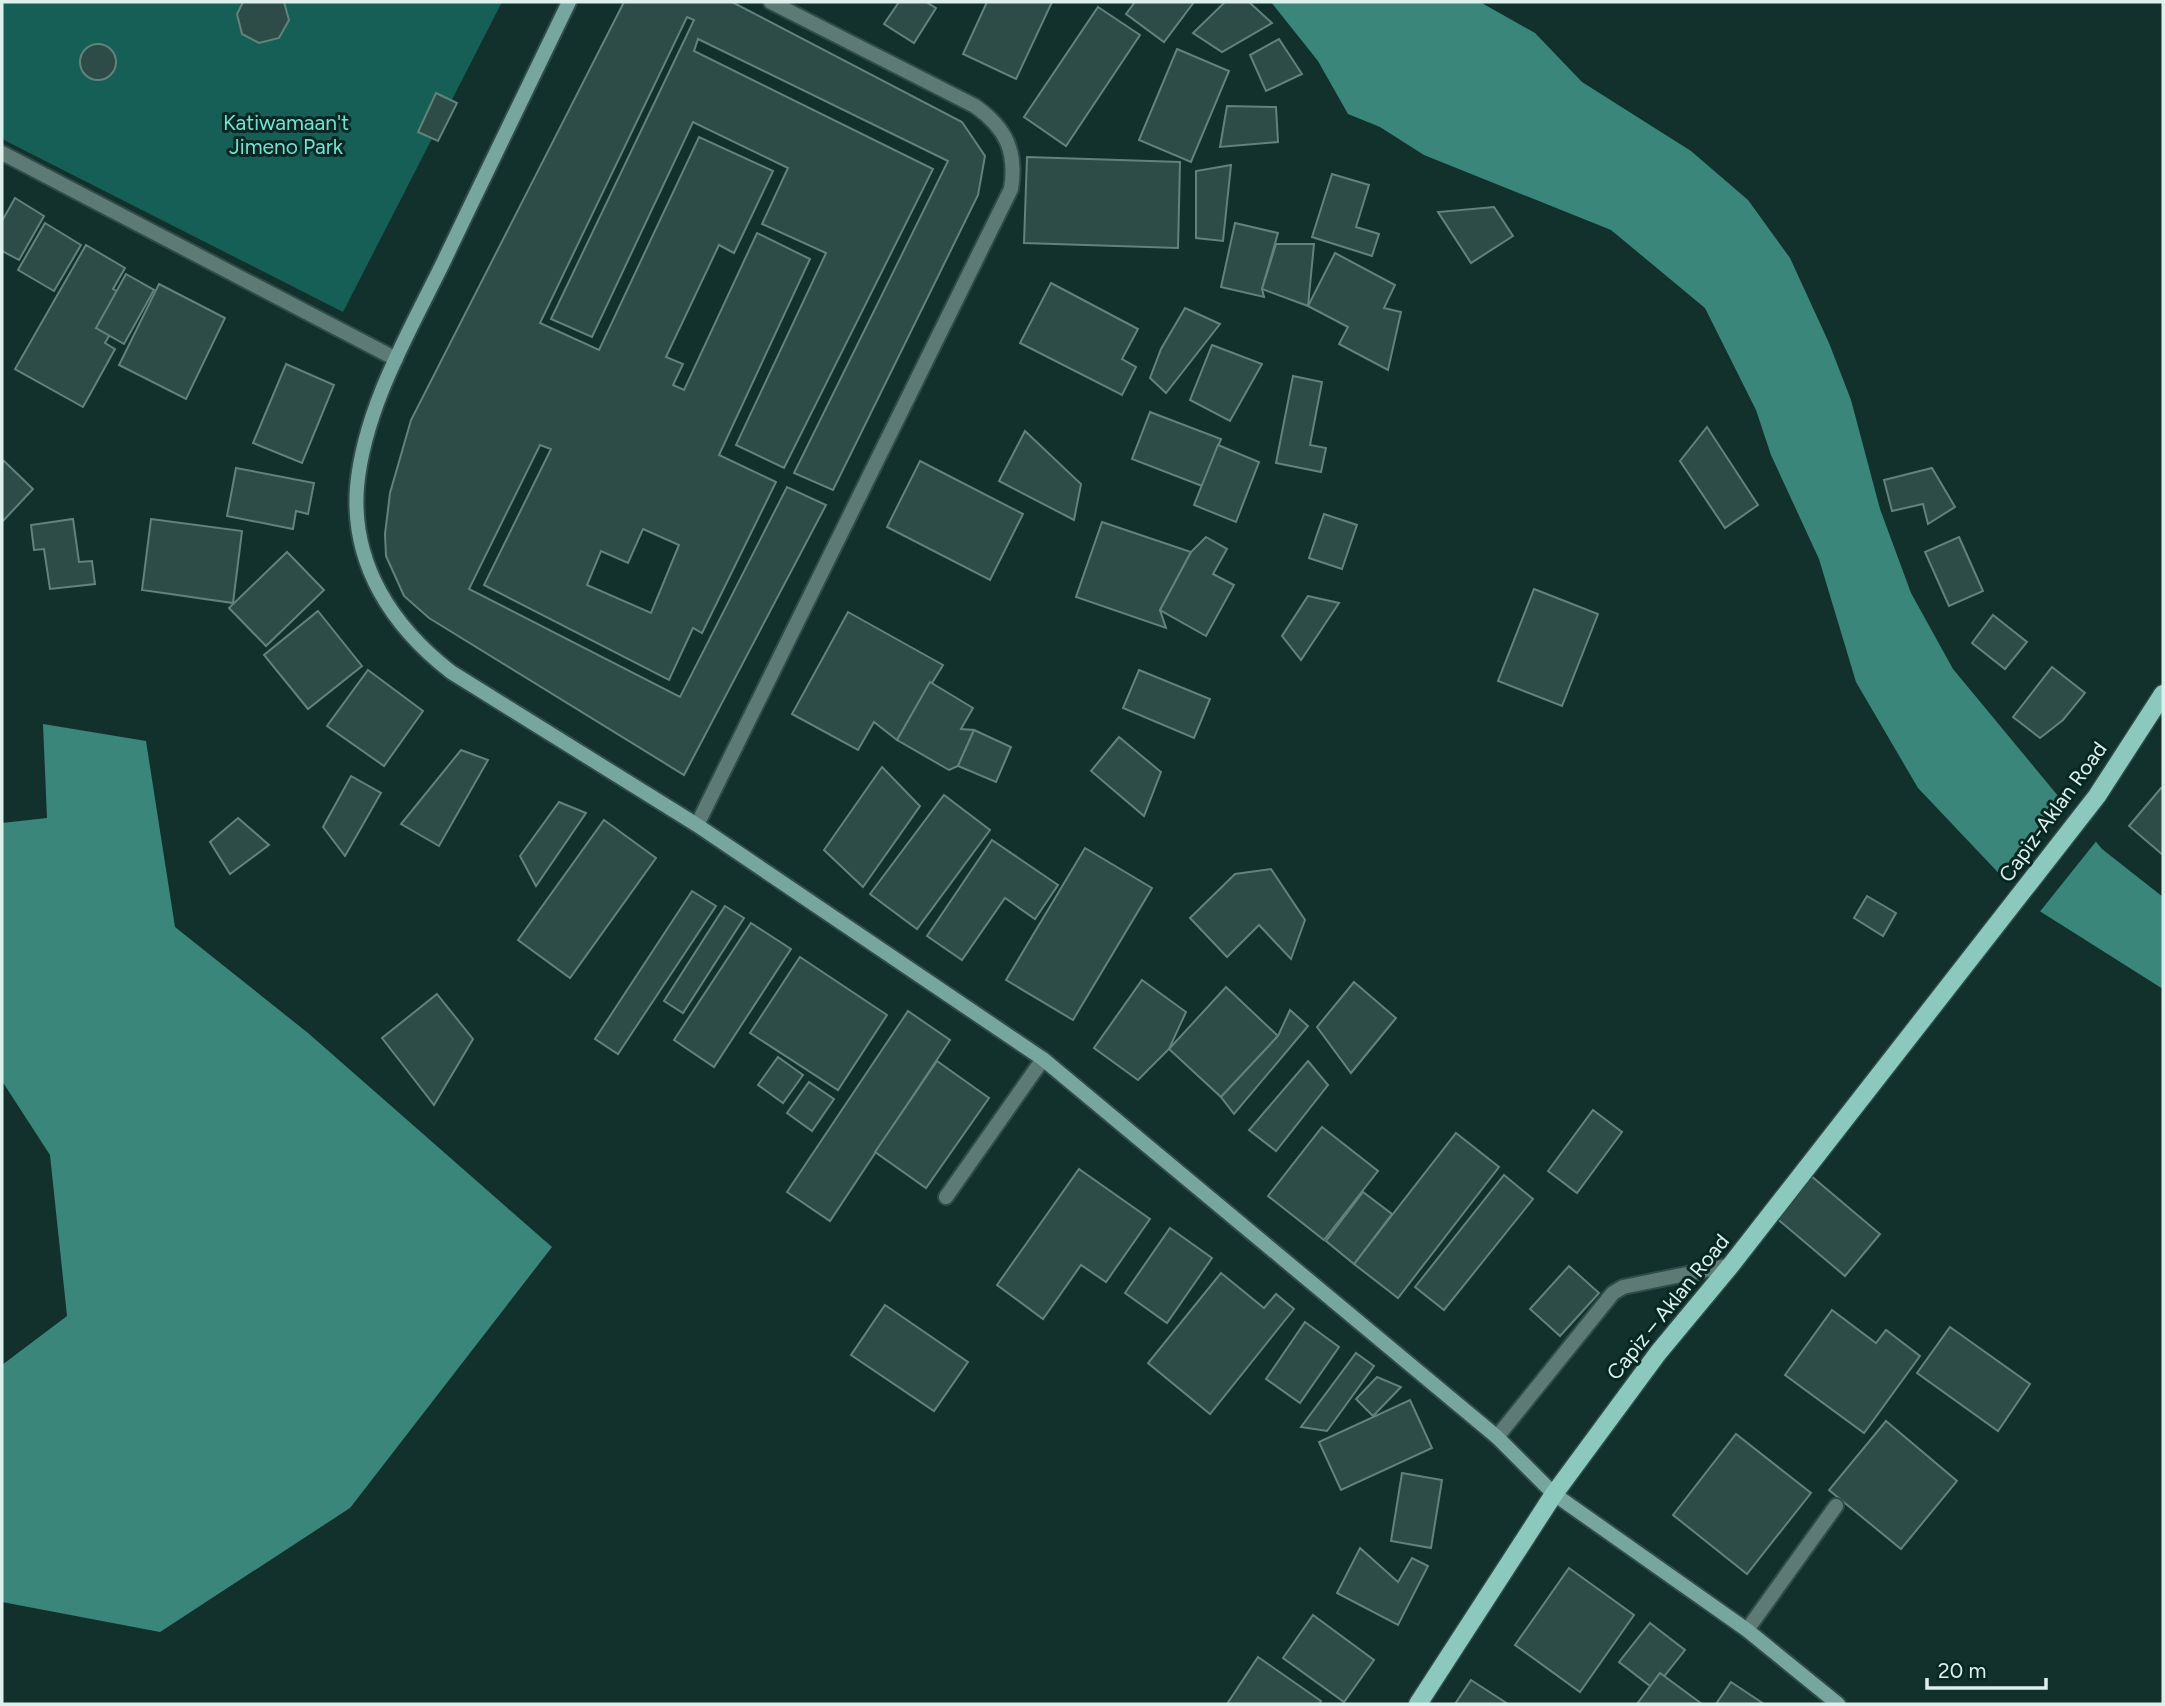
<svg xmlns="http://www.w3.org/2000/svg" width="2165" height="1706" font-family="Figtree,sans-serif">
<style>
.green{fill:#155f56}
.water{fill:#3b867b}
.pier{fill:#12312d}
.building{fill:#2d4c47;stroke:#62827c;stroke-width:2;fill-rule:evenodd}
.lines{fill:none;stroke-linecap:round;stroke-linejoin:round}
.lane-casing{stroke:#2f4c48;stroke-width:18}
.street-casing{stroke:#2f4c48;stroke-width:18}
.secondary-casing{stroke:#2f4c48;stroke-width:18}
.primary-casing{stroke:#2f4c48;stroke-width:21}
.lane{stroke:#5d7a75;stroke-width:14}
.street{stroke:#5d7a75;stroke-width:14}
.secondary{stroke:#77a69e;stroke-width:14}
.primary{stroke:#8bc9be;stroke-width:18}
.labels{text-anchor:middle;stroke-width:6;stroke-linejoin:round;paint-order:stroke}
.park-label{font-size:21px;fill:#72e3d2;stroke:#072723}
.street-label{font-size:21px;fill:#def0ec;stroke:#072723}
</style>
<rect width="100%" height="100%" fill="#12312d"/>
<path class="green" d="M 2,2 L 502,2 L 343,312 L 2,139 Z"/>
<g class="water">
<path d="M 1271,2 L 1480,2 L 1535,33 L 1582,82 L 1691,151 L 1748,200 L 1790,258 L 1829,343 L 1851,400 L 1880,509 L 1911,593 L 1953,669 L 2102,849 L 2163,897 L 2163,989 L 2027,903 L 1918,788 L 1856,682 L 1819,559 L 1771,455 L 1756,410 L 1705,308 L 1611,230 L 1424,155 L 1380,127 L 1348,114 L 1318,61 Z"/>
<path d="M 43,724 L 146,741 L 175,927 L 308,1033 L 552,1247 L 350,1508 L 160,1632 L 2,1602 L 2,1365 L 67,1316 L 50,1155 L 2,1081 L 2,823 L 47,818 Z"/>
</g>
<path class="pier" d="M 2063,799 L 2098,839 L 2038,914 L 2024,906 L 1998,879 Z"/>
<g class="building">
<path d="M 243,2 L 284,2 L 289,20 L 279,38 L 259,43 L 242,34 L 237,14 Z"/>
<path d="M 624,2 L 732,2 L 962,122 L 985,156 L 978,195 L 833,490 L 794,473 L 948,161 L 698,39 L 694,51 L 933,169 L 784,468 L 736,445 L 826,253 L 762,224 L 788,168 L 693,122 L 592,337 L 551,319 L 694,20 L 687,17 L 540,323 L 599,350 L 699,137 L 773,171 L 734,253 L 719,245 L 666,357 L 683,364 L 673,385 L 684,390 L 757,233 L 810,259 L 719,455 L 776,482 L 702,633 L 693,628 L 669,680 L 484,585 L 551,449 L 540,445 L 469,589 L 680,697 L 787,487 L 826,505 L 684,775 L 429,618 L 404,596 L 386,556 L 385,534 L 390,493 L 411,420 ZM 643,529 L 679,545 L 651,613 L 587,585 L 601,551 L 628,563 Z"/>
<path d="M 899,2 L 926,2 L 936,8 L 914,43 L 884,24 Z"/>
<path d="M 987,2 L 1052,2 L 1016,79 L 963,54 Z"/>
<path d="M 1135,2 L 1194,2 L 1164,42 L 1126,14 Z"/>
<path d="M 1225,2 L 1249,2 L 1272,23 L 1222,52 L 1193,33 Z"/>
<path d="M 1098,7 L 1140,35 L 1066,146 L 1024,117 Z"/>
<path d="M 1279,39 L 1302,74 L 1266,91 L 1250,55 Z"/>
<circle cx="98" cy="62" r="18"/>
<path d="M 1177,49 L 1229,71 L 1191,162 L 1139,140 Z"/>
<path d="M 436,93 L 457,103 L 438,141 L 418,132 Z"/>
<path d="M 1227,106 L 1276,107 L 1278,142 L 1220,147 Z"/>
<path d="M 1027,157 L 1180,162 L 1178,248 L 1024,243 Z"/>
<path d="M 1231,165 L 1223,241 L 1196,238 L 1196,171 Z"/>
<path d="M 1332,174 L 1369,185 L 1356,227 L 1379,234 L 1372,256 L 1312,237 Z"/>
<path d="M 15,198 L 44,216 L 19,260 L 2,251 L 2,221 Z"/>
<path d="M 1494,207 L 1513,236 L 1471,263 L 1438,212 Z"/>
<path d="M 45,223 L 81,245 L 54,291 L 18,270 Z"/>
<path d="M 1235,223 L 1278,233 L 1262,289 L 1264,297 L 1221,287 Z"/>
<path d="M 1276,244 L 1314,244 L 1308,306 L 1262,289 Z"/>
<path d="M 86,245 L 125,268 L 113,289 L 130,299 L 105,343 L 115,349 L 83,407 L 15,369 Z"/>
<path d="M 1335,253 L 1395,285 L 1384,308 L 1401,312 L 1388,370 L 1339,344 L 1348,327 L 1308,306 Z"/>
<path d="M 126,274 L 154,290 L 124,344 L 96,328 Z"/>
<path d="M 1051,283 L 1138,329 L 1122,359 L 1136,367 L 1122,395 L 1020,343 Z"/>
<path d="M 159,284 L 225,318 L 186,399 L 119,365 Z"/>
<path d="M 1185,308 L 1220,324 L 1166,393 L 1150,378 L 1161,349 Z"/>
<path d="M 1212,345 L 1262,364 L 1230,421 L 1190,400 Z"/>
<path d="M 286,364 L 334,385 L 302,463 L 253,443 Z"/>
<path d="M 1293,376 L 1322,382 L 1310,445 L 1326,448 L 1321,472 L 1276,463 Z"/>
<path d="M 1150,412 L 1221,439 L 1202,486 L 1132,459 Z"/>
<path d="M 1707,427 L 1758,505 L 1725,528 L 1680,461 Z"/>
<path d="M 1025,431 L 1081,484 L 1074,520 L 999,481 Z"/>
<path d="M 1218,445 L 1259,462 L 1236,522 L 1194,505 Z"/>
<path d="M 4,461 L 33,489 L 2,522 L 2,463 Z"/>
<path d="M 920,461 L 1023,514 L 990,580 L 887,527 Z"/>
<path d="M 236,468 L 314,483 L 308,514 L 296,511 L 293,529 L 227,516 Z"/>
<path d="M 1932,468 L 1955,507 L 1928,524 L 1923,504 L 1892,511 L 1884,480 Z"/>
<path d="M 1324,514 L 1357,525 L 1342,569 L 1309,558 Z"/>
<path d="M 73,519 L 79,562 L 92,561 L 95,584 L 50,589 L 44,549 L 34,550 L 31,525 Z"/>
<path d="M 151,519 L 242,531 L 233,603 L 142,590 Z"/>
<path d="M 1102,522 L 1191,552 L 1160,610 L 1166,628 L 1076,597 Z"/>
<path d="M 1206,537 L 1227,549 L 1213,574 L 1234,585 L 1206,636 L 1160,610 L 1191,552 Z"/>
<path d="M 1959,537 L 1983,591 L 1949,606 L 1925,552 Z"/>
<path d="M 287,552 L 324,590 L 266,646 L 229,608 Z"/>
<path d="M 1534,589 L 1598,614 L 1562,706 L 1498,681 Z"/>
<path d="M 1308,596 L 1339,603 L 1301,660 L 1282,636 Z"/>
<path d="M 318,611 L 362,666 L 308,709 L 264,655 Z"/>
<path d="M 848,612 L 943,665 L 897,740 L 874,722 L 858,750 L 792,714 Z"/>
<path d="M 1993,615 L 2027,642 L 2005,669 L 1972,643 Z"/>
<path d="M 2052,667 L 2085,693 L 2063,720 L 2040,738 L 2013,717 Z"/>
<path d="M 368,670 L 423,711 L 384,766 L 327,726 Z"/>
<path d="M 1139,670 L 1210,699 L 1194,738 L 1123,708 Z"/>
<path d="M 930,682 L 973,708 L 961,729 L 974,730 L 958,766 L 949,770 L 897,740 Z"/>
<path d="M 974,730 L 1011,747 L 996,782 L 958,766 Z"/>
<path d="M 1119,737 L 1161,772 L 1144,816 L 1091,771 Z"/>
<path d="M 461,750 L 488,760 L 439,846 L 401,824 Z"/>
<path d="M 882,767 L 920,806 L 863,887 L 824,850 Z"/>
<path d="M 351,776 L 381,793 L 345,856 L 323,827 Z"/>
<path d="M 2161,788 L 2163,789 L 2163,855 L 2129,826 Z"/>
<path d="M 944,795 L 990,830 L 917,929 L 870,894 Z"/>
<path d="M 559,802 L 586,813 L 536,886 L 520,856 Z"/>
<path d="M 238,818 L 269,845 L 230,874 L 210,842 Z"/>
<path d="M 604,820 L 656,858 L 570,978 L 518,940 Z"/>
<path d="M 992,840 L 1058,885 L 1035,919 L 1005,898 L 962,960 L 927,936 Z"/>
<path d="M 1085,848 L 1152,888 L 1073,1020 L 1006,980 Z"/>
<path d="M 1271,869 L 1305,920 L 1291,959 L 1259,925 L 1227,957 L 1190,918 L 1235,874 Z"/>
<path d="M 692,891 L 716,906 L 618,1054 L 595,1039 Z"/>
<path d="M 1867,896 L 1896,913 L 1883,936 L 1854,918 Z"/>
<path d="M 725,906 L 744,918 L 683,1013 L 664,1001 Z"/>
<path d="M 751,923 L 791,949 L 714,1067 L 674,1040 Z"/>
<path d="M 800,957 L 887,1015 L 838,1090 L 750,1033 Z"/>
<path d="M 1142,980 L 1186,1012 L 1169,1049 L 1138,1080 L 1094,1048 Z"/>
<path d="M 1354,982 L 1396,1018 L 1351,1073 L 1317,1027 Z"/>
<path d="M 1226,987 L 1278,1036 L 1221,1097 L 1169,1049 Z"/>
<path d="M 437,994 L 473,1039 L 434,1105 L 382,1038 Z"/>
<path d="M 1290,1010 L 1308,1026 L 1234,1114 L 1221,1097 L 1278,1036 Z"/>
<path d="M 908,1011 L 950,1040 L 830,1221 L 787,1192 Z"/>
<path d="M 778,1057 L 803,1075 L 783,1103 L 758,1085 Z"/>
<path d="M 937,1061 L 989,1098 L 926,1188 L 875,1152 Z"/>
<path d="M 1308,1061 L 1328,1085 L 1276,1151 L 1249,1130 Z"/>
<path d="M 809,1082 L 834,1099 L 812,1131 L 787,1113 Z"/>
<path d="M 1593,1110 L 1622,1132 L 1577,1193 L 1548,1171 Z"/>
<path d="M 1322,1127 L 1378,1171 L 1324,1240 L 1268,1196 Z"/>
<path d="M 1456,1133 L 1499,1167 L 1398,1298 L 1354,1264 Z"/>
<path d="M 1079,1169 L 1150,1219 L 1106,1282 L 1081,1265 L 1043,1319 L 997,1285 Z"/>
<path d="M 1504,1175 L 1533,1199 L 1444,1310 L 1415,1287 Z"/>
<path d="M 1810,1175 L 1880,1234 L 1845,1276 L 1775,1217 Z"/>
<path d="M 1363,1192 L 1392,1214 L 1354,1264 L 1326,1241 Z"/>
<path d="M 1170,1228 L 1212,1258 L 1167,1323 L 1125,1293 Z"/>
<path d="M 1569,1266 L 1599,1293 L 1560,1336 L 1530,1309 Z"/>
<path d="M 1221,1273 L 1264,1308 L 1276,1294 L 1294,1309 L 1210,1414 L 1148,1363 Z"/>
<path d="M 885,1305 L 968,1362 L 934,1411 L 851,1355 Z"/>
<path d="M 1832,1310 L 1876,1343 L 1886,1330 L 1920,1356 L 1864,1433 L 1785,1375 Z"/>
<path d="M 1305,1322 L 1339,1347 L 1300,1403 L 1266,1379 Z"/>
<path d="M 1950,1327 L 2030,1384 L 1998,1431 L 1917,1373 Z"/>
<path d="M 1356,1353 L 1374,1366 L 1327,1431 L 1301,1427 Z"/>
<path d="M 1377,1377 L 1401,1387 L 1373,1416 L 1356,1399 Z"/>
<path d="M 1410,1400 L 1432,1448 L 1341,1490 L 1319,1442 Z"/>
<path d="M 1886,1421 L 1957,1481 L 1901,1549 L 1829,1490 Z"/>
<path d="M 1736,1434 L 1811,1493 L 1747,1574 L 1673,1515 Z"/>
<path d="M 1402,1473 L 1442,1480 L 1431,1548 L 1391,1541 Z"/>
<path d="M 1360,1548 L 1398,1582 L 1412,1558 L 1428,1566 L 1398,1625 L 1337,1593 Z"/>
<path d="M 1569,1568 L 1634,1615 L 1580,1692 L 1515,1645 Z"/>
<path d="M 1313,1615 L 1374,1660 L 1344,1702 L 1283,1658 Z"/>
<path d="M 1650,1623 L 1685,1650 L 1654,1689 L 1619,1662 Z"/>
<path d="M 1258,1657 L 1321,1701 L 1319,1704 L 1227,1704 Z"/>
<path d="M 1660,1673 L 1702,1704 L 1637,1704 Z"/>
<path d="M 1471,1680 L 1508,1704 L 1455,1704 Z"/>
<path d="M 1731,1682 L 1764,1704 L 1716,1704 Z"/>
</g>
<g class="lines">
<g class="lane-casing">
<g id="lane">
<path d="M 946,1197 L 1043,1059"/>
<path d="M 1497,1437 L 1613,1293 L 1623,1287 L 1731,1265"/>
</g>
</g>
<g class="street-casing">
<g id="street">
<path d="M 2,153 L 396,359"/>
<path d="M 697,825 L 1011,189 C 1017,151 1006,128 975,106 L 771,2"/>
<path d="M 1747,1630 L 1836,1506"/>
</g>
</g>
<g class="secondary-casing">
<path id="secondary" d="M 569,2 C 527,89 484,177 442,265 C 408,334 364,409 357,487 C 351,565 393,627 451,672 L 697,825 L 1043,1059 L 1497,1437 L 1554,1494 L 1747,1630 L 1838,1704"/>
</g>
<g class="primary-casing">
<path id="primary" d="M 1418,1704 L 1554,1494 L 1658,1353 L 1731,1265 L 2097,796 L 2163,694"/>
</g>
<use href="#lane" class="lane"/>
<use href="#street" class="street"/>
<use href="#secondary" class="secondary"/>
<use href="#primary" class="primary"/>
</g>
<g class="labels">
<g class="park-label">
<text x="286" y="130">Katiwamaan't<tspan x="286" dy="24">Jimeno Park</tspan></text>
</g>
<g class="street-label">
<text transform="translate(2053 812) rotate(-54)" y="7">Capiz-Aklan Road</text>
<text transform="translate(1668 1307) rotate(-51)" y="7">Capiz – Aklan Road</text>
</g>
</g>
<rect width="2165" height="1706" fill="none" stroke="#def0ec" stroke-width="7"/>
<path d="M1927 1678v10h119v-10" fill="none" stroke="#def0ec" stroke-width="3.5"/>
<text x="1938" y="1678" font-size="21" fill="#def0ec" stroke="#072723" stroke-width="5" paint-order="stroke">20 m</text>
</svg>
